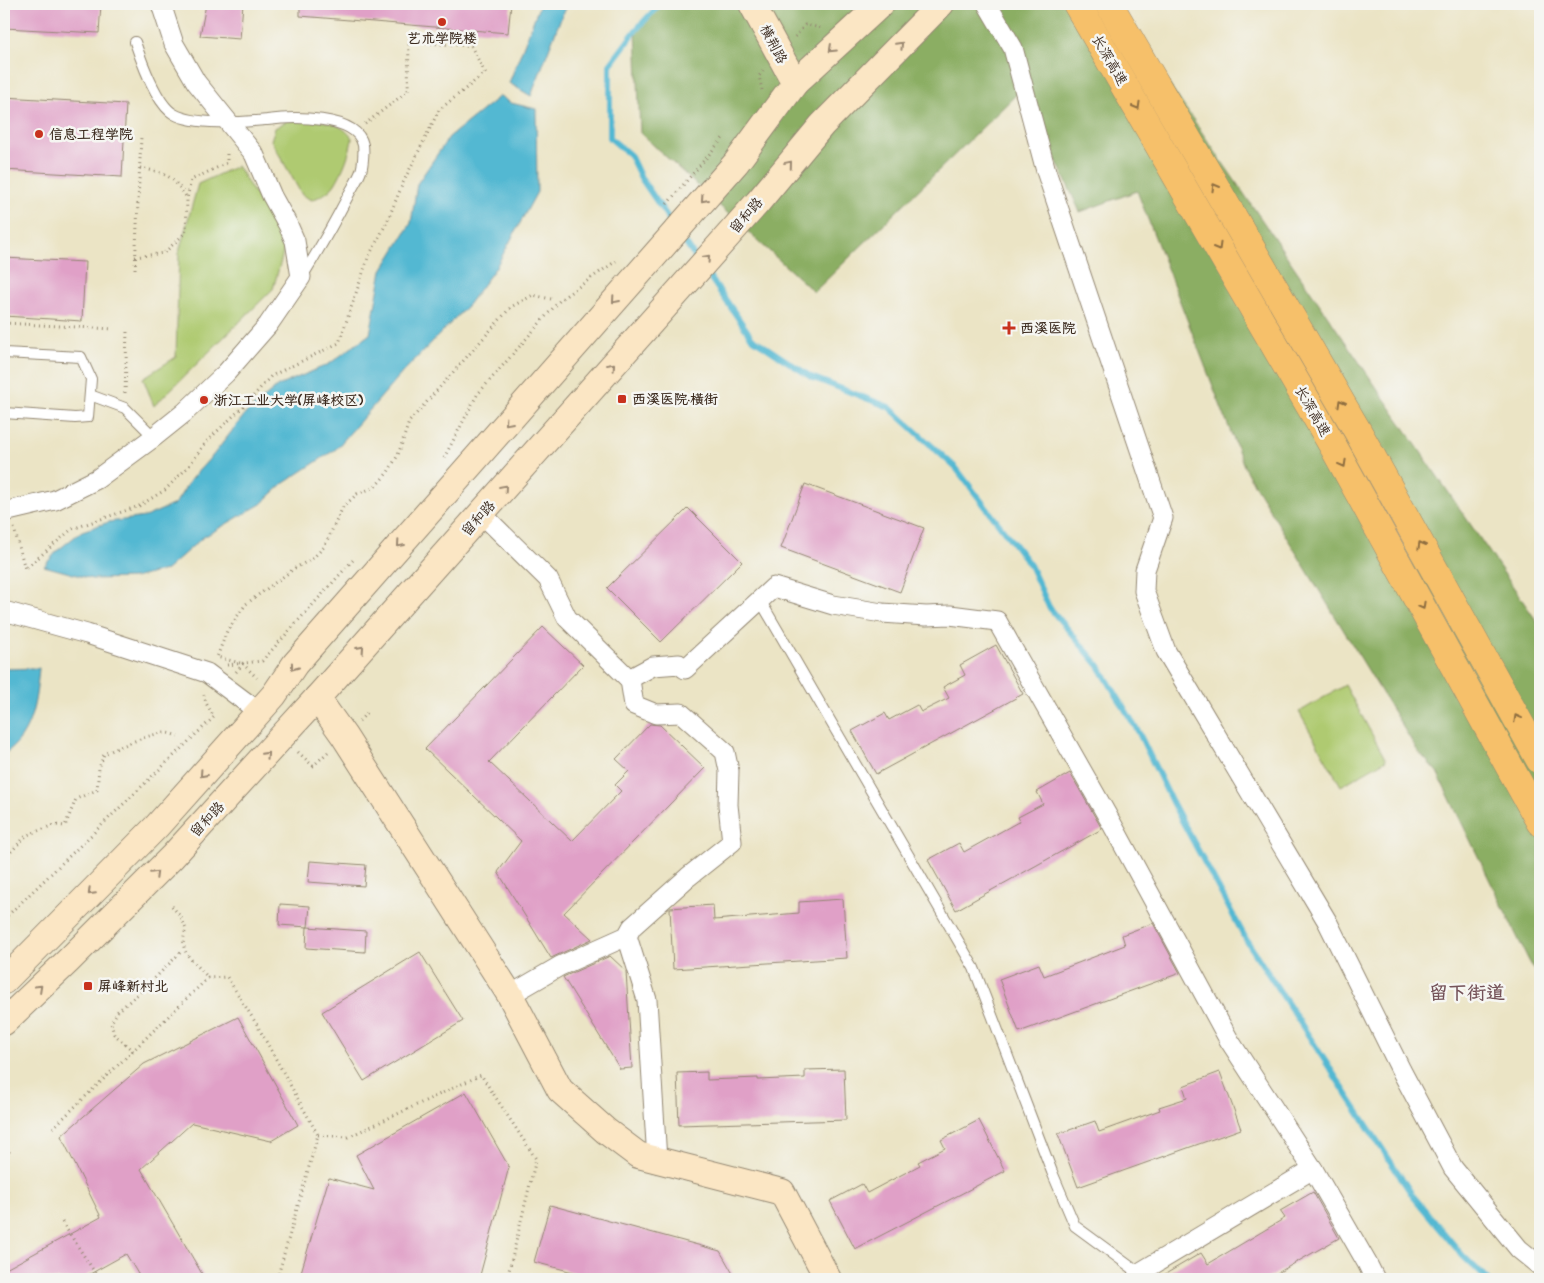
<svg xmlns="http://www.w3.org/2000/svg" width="1544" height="1283" font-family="'Architects Daughter','LXGW WenKai TC',sans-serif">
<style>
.green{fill:#afca71;stroke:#757a48}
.forest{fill:#8bae63;stroke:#636c40}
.water{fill:#53b8d2;stroke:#477178}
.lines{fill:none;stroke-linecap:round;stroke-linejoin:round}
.stream{stroke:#53b8d2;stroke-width:6}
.building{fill:#e0a0c7}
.lane-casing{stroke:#938772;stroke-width:12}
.street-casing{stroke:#938772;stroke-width:21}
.secondary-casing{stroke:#938772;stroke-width:28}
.highway-casing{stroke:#938772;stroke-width:29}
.path{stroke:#938772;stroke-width:3;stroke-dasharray:1 4;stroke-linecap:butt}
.lane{stroke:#fff;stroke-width:10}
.street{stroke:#fff;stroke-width:19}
.secondary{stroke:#fbe6c4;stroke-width:26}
.highway{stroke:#f6c06b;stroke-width:28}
.oneway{stroke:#9b8871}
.oneway2{stroke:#8f6e41}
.poi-dot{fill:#c8321e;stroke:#f6f6f2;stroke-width:2}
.labels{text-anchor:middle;stroke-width:5;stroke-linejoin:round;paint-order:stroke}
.poi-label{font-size:14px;font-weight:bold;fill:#3b2a1e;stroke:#f6f6f2;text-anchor:start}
.street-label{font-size:14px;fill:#3b2a1e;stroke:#f6f6f2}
.district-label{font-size:19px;font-weight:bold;fill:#755359;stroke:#f6f6f2}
</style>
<rect width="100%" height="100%" fill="#f6f6f2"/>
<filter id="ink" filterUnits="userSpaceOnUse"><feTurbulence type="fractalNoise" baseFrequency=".02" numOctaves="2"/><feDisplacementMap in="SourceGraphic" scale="10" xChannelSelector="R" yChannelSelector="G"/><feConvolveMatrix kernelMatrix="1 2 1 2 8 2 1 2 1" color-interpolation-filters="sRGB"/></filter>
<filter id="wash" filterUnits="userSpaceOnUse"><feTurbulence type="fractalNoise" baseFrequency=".0096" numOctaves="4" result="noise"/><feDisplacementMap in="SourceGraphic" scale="20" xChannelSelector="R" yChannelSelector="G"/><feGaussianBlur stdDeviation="1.12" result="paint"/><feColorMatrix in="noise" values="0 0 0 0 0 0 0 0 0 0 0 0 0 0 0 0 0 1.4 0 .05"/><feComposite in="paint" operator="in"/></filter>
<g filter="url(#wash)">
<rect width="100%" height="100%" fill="#ebe4c5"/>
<g class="green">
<path d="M 288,120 C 311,121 338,117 352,138 C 351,151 342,173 335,184 C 330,192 321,196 312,200 L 302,195 L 271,140 L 275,128 Z"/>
<path d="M 237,166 L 286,243 L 273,289 L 154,406 L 143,378 L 176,357 L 179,252 L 198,184 Z"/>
<path d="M 1345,685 L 1386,760 L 1341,786 L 1299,712 Z"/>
</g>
<path class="forest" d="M 658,4 L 1114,4 L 1540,626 L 1540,981 L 1528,959 L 1437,772 L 1417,750 L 1246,471 L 1137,191 L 1080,212 L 1023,88 L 814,292 L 640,133 L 636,30 Z"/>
<g class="water">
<path d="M 540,4 L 569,4 L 562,15 L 531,96 L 509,83 Z"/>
<path d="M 500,96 L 511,103 L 536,109 L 537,192 L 496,267 L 468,305 L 402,373 L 336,449 L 284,483 L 261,504 L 202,538 L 166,570 L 134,578 L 92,579 L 44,566 L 58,550 L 82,531 L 109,522 L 145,517 L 175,504 L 191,479 L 214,454 L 246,413 L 278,386 L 329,364 L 370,334 L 382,270 L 411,223 L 417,184 L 449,137 Z"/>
<path d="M 39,668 C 36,700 33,735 4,754 L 4,669 Z"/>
</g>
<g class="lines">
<g class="stream">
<path d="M 660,4 L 636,30 L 610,65 L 610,138 L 630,155 L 641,178 L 673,225"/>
<path d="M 680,235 L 697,260"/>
<path d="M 705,270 L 752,338 L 811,377 L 889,407 L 956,468 L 1030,565 L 1049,607 L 1099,666 L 1138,731 L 1172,802 L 1247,941 L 1413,1196 L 1463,1256 L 1487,1279"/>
</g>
</g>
<g id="blocks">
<g class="building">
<path d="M 4,4 L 101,4 L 99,33 L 4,28 Z"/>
<path d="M 206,4 L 243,4 L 240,39 L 200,36 Z"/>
<path d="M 300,4 L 511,4 L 508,33 L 300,16 Z"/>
<path d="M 4,97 L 126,104 L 122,177 L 4,170 Z"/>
<path d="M 4,258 L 85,262 L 82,321 L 4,316 Z"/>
<path d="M 805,484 L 924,528 L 900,592 L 781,548 Z"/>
<path d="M 688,508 L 742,562 L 661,642 L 607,588 Z"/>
<path d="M 543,627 L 583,665 L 489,762 L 572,841 L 621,791 L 615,785 L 629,771 L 616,759 L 650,724 L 660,725 L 705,768 L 564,913 L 592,939 L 551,958 L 498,872 L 521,841 L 425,749 Z"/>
<path d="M 996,645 L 1023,694 L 876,774 L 852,731 L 885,713 L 889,720 L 917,705 L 921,712 L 949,698 L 943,687 L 965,675 L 960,665 Z"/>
<path d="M 1070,773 L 1102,829 L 956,910 L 928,860 L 959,843 L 964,852 L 1020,821 L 1018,817 L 1043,804 L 1037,792 Z"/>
<path d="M 310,861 L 366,865 L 364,886 L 308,882 Z"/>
<path d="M 843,899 L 847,958 L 673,969 L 670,908 L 713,905 L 714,920 L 799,913 L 799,902 Z"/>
<path d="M 280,904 L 310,906 L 308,927 L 279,925 Z"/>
<path d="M 1153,923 L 1180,973 L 1019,1032 L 999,979 L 1039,964 L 1044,976 L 1125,945 L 1122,935 Z"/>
<path d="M 307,927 L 366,931 L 365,952 L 306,948 Z"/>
<path d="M 420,952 L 463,1021 L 364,1081 L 322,1012 Z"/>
<path d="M 610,956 L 626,971 L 632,1068 L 620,1069 L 563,977 Z"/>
<path d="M 238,1017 L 298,1125 L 271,1141 L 192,1123 L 141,1169 L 205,1279 L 141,1279 L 126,1254 L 81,1279 L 4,1279 L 4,1270 L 101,1217 L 61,1136 L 144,1064 Z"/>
<path d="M 844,1069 L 846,1120 L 679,1125 L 677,1073 L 707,1072 L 707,1080 L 758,1078 L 758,1080 L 805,1078 L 805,1070 Z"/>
<path d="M 1220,1072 L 1241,1129 L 1078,1187 L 1058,1134 L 1095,1121 L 1099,1132 L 1160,1110 L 1159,1107 L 1187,1098 L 1183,1086 Z"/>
<path d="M 466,1092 L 509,1167 L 479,1279 L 299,1279 L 329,1178 L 374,1190 L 356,1155 Z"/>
<path d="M 979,1120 L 1005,1171 L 855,1249 L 830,1201 L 862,1184 L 867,1193 L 920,1165 L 918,1162 L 945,1148 L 941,1140 Z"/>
<path d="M 1313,1192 L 1339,1238 L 1267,1279 L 1157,1279 L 1201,1253 L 1208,1264 L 1285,1218 L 1280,1211 Z"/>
<path d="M 550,1205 L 720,1251 L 736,1279 L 600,1279 L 534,1262 Z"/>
</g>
</g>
</g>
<g filter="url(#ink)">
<use href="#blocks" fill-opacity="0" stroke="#938772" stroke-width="1"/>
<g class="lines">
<g class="lane-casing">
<g id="lane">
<path d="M 135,42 C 141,60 157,105 174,114 C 196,126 242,122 267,120 C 290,117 357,114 363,145 C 364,151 363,165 361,171 C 358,180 351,189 347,198 C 333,225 318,251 302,277"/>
<path d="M 4,353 L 81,357 L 91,379 L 88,417 L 75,418 L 4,413"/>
<path d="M 90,395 L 125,408 L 154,437"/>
<path d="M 760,600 L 974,968 L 1052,1172 L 1075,1226 L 1139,1273"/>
</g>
</g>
<g class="street-casing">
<g id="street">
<path d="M 987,4 L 1013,48 L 1046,171 L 1163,518 L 1145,570 L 1144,591 L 1166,651 L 1327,921 L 1401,1070 L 1453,1168 L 1519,1249 L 1540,1266"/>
<path d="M 4,512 L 55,500 L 97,479 L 154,437 L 184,413 L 226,373 L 268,325 L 301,277 L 295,241 L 288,225 L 272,196 L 254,154 L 196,82 L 174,44 L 161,4"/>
<path d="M 481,513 L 548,579 L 567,618 L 630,680 L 634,705 L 656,714 L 681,713 L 725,752 L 729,771 L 728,805 L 732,842 L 688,877 L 632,927 L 627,936 L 560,966 L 510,995"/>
<path d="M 4,611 L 87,634 L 207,673 L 259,712"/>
<path d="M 629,679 L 653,666 L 679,664 L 685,669 L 774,587 L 833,605 L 882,613 L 926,616 L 950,615 L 997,621 L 1112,824 L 1229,1040 L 1313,1169 L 1139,1273 L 1137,1279"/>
<path d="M 627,936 L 647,1000 L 657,1160"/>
<path d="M 1313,1169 L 1367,1263 L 1375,1279"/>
</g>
</g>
<g class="secondary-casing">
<g id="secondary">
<path d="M 752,4 L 795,83"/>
<path d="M 317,698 L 344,736 L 510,995 L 560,1090 L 606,1131 L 638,1155 L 782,1192 L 828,1279"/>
<path d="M 4,981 L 157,826 L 274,695 L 295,664 L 736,163 L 795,83 L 881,4"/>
<path d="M 4,1022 L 68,961 L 172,857 L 317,698 L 758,202 L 822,125 L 941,4"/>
</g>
</g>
<g class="highway-casing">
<g id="highway">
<path d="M 1077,4 L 1333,446 L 1540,822"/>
<path d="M 1109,4 L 1357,430 L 1540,760"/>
</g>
</g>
<g class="path">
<path d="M 795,37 L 805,25 L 823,28"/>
<path d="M 762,90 L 759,76 L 763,71"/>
<path d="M 140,168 C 166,173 172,175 187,198"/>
<path d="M 667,204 L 723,138"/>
<path d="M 135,257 L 164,253 L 186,232 L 187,199 L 191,180 L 227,163 L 227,151"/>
<path d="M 135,269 L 141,137"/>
<path d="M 4,323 L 113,329"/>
<path d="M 125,393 L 127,331"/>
<path d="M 444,458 L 477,395 L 561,299 L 616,261"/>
<path d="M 14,528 L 25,569 L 72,529 L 139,506 L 165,490 L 189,466 L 206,442 L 247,403 L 271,376 L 339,343 L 368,258 L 387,222 L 403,183 L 439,110 L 485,73 L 471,46 L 409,42 L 408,91 L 365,124"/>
<path d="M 240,663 L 217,657 L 227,631 L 246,604 L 295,568 L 312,559 L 324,547 L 343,507 L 357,494 L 375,487 L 388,472 L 398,455 L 409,422 L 511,307 L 533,295 L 551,299"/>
<path d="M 227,665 L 262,661 L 353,560"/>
<path d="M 236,672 L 243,664 L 257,678"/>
<path d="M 359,721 L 367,713"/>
<path d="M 298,752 L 313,766 L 328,752"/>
<path d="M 4,859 L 27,835 L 54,825 L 65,826 L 76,799 L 97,790 L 99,768 L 104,754 C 120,747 150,733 166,733 C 170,733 174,735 178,736"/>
<path d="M 172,906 L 182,919 L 186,929 C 177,955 194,959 208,978"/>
<path d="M 4,919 L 214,717 L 206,703 L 204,695"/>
<path d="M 133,1051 L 114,1034 L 111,1023 L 118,1011 L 145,988 L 183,950"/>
<path d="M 53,1128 L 208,978 L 227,977 L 257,1025 L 318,1135 L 277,1279"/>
<path d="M 318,1135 L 348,1137 L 481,1075 L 536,1159 L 507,1279"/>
<path d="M 4,1143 L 10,1154"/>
<path d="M 62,1222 L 99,1279"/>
</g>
<use href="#lane" class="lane"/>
<use href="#street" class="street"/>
<use href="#secondary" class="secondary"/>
<use href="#highway" class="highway"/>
</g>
<defs><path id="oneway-chevron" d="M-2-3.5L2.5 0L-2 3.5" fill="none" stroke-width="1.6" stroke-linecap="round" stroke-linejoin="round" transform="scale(1.25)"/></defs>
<g class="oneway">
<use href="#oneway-chevron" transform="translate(900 45) rotate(-46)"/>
<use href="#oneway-chevron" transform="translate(832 49) rotate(137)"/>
<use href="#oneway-chevron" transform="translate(789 164) rotate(-50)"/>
<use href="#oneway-chevron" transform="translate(704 199) rotate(132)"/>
<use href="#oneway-chevron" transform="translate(707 258) rotate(-48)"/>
<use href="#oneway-chevron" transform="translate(615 300) rotate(131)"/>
<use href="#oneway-chevron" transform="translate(612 366) rotate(-49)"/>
<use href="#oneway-chevron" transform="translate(508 422) rotate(131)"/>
<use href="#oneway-chevron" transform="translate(504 488) rotate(-49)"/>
<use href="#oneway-chevron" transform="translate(400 544) rotate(131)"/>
<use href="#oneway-chevron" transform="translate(361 649) rotate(-48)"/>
<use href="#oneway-chevron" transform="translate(294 667) rotate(126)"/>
<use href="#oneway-chevron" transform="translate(266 755) rotate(-47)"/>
<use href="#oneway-chevron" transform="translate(203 774) rotate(132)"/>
<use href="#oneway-chevron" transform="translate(155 874) rotate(-45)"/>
<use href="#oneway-chevron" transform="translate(91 892) rotate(135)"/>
<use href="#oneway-chevron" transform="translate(39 988) rotate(-43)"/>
</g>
<g class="oneway2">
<use href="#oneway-chevron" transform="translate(1137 106) rotate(60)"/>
<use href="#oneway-chevron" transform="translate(1215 187) rotate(-120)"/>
<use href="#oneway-chevron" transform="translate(1218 247) rotate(60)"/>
<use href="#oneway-chevron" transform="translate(1341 403) rotate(-120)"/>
<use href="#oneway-chevron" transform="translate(1343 464) rotate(61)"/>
<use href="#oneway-chevron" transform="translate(1421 545) rotate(-119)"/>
<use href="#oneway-chevron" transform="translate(1422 606) rotate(61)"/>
<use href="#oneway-chevron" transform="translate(1517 718) rotate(-119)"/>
</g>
</g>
<g class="poi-dot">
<circle cx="442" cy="22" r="5"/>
<circle cx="39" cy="134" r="5"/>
<path d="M1006.5 320.5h5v5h5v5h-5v5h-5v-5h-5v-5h5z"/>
<rect x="617" y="394" width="10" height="10" rx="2.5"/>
<circle cx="204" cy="400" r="5"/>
<rect x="83" y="981" width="10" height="10" rx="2.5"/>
</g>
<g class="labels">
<g class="poi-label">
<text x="442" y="43" text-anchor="middle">艺术学院楼</text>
<text x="49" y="139">信息工程学院</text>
<text x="1020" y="333">西溪医院</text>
<text x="632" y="404">西溪医院·横街</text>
<text x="214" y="405">浙江工业大学(屏峰校区)</text>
<text x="98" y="991">屏峰新村北</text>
</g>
<g class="street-label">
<text transform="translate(774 44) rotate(62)" y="5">横荆路</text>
<text transform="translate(1110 60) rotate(60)" y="5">长深高速</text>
<text transform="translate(746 215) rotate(-49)" y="5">留和路</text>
<text transform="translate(1313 411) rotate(60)" y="5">长深高速</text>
<text transform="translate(478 518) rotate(-48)" y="5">留和路</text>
<text transform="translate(207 819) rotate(-47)" y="5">留和路</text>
</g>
<g class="district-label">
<text x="1467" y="999">留下街道</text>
</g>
</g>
<rect width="1544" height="1283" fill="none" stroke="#f6f6f2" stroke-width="20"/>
</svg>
